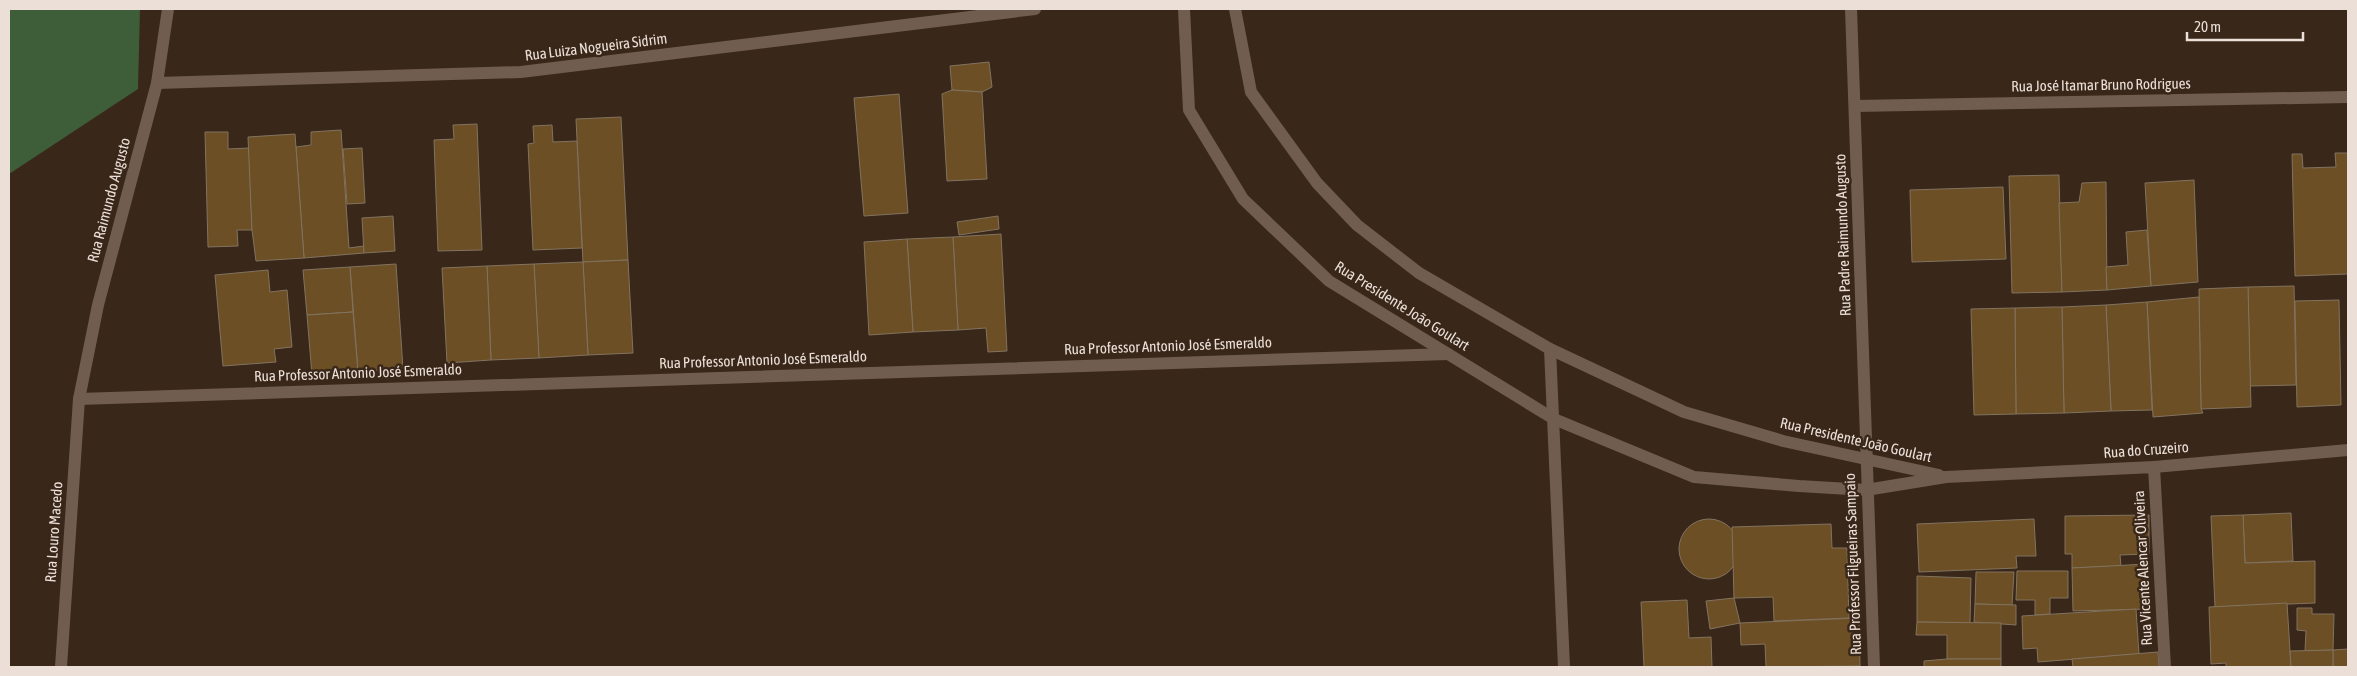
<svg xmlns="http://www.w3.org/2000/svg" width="2357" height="676" font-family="'Asap Condensed',sans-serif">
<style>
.green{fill:#3e5d39}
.building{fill:#6c4f25;stroke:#82735f}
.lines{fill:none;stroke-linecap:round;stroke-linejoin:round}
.minor{stroke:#705d50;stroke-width:12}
.tertiary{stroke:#705d50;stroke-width:12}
.labels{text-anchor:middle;stroke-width:5;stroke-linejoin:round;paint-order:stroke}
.street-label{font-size:15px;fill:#ebdfd7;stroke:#39271a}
</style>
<rect width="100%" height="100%" fill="#39271a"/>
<path class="green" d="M 9,9 L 140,9 L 138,89 L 9,174 Z"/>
<g class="building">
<path d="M 989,62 L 992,87 L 982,92 L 952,90 L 950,66 Z"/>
<path d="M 952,90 L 982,92 L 987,179 L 947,181 L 942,94 Z"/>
<path d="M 899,94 L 908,213 L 864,216 L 854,98 Z"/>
<path d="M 621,117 L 628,260 L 583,262 L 576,119 Z"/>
<path d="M 477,124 L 482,250 L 438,251 L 434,140 L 454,139 L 453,125 Z"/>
<path d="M 552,125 L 553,142 L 577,141 L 582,248 L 533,250 L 528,144 L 534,143 L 533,126 Z"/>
<path d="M 341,130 L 349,248 L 364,246 L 364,253 L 304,258 L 296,147 L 311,145 L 311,132 Z"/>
<path d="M 205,132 L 228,132 L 228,149 L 249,148 L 252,230 L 237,230 L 238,246 L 208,247 Z"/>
<path d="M 295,134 L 304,258 L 256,261 L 252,230 L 248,137 Z"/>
<path d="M 362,148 L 365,203 L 347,204 L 343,149 Z"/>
<path d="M 2335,153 L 2348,153 L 2348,274 L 2295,276 L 2292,154 L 2302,154 L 2303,168 L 2336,167 Z"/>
<path d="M 2059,175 L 2062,292 L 2012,293 L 2009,176 Z"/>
<path d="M 2194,180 L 2198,282 L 2151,286 L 2145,183 Z"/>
<path d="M 2106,182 L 2107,290 L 2062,292 L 2059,203 L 2079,202 L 2082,183 Z"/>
<path d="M 2003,187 L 2006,259 L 1912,262 L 1910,190 Z"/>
<path d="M 393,216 L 395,251 L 364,253 L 362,218 Z"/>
<path d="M 998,216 L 999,229 L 959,235 L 957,222 Z"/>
<path d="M 2147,230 L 2151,286 L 2107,290 L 2106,267 L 2128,265 L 2126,232 Z"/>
<path d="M 1001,234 L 1007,351 L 988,352 L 986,328 L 958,330 L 953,237 Z"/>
<path d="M 953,237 L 958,330 L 913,332 L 907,239 Z"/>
<path d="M 907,239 L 913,332 L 869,335 L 864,242 Z"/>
<path d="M 628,260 L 633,353 L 588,355 L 583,262 Z"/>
<path d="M 583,262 L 588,355 L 539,358 L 534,264 Z"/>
<path d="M 396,264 L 403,369 L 358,372 L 350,267 Z"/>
<path d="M 534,264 L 539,358 L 491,360 L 487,266 Z"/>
<path d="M 487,266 L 491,360 L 447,363 L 442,268 Z"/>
<path d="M 350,267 L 353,312 L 307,315 L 303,270 Z"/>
<path d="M 268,270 L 270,292 L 287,290 L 292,347 L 274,349 L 276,362 L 223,366 L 215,275 Z"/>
<path d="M 2294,286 L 2296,385 L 2250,386 L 2248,287 Z"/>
<path d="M 2248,287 L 2251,407 L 2201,409 L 2199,289 Z"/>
<path d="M 2199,297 L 2201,409 L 2203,413 L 2153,417 L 2147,302 Z"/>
<path d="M 2339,300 L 2341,405 L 2297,407 L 2295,301 Z"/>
<path d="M 2147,302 L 2152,410 L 2111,411 L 2106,305 Z"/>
<path d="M 2106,305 L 2111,411 L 2064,413 L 2062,307 Z"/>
<path d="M 2053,307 L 2062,307 L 2064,413 L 2016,414 L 2015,308 Z"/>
<path d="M 2015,308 L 2016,414 L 1974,415 L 1971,309 Z"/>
<path d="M 353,312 L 358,372 L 312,375 L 307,315 Z"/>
<path d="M 2291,513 L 2293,561 L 2245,563 L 2243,515 Z"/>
<path d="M 2149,515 L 2149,554 L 2120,555 L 2121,566 L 2072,568 L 2072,554 L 2065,554 L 2065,516 Z"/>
<path d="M 2243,515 L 2245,563 L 2315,561 L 2315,603 L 2215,607 L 2211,516 Z"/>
<path d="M 2034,519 L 2036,556 L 2016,556 L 2017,568 L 1919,572 L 1917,524 Z"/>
<circle cx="1709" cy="549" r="30"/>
<path d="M 1831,524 L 1832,548 L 1847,548 L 1849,618 L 1774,621 L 1773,597 L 1734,598 L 1732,527 Z"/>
<path d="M 2147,564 L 2148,609 L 2073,611 L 2072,568 Z"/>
<path d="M 2017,571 L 2068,571 L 2068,598 L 2050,598 L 2050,614 L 2035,615 L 2035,600 L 2016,600 Z"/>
<path d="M 1976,572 L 2014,572 L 2012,605 L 1975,604 Z"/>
<path d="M 1917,576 L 1971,578 L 1970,623 L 1917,622 Z"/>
<path d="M 1734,598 L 1740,623 L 1710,629 L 1706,601 Z"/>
<path d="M 1687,600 L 1689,638 L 1711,637 L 1712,667 L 1644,667 L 1641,602 Z"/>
<path d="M 2287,603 L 2291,667 L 2226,667 L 2226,663 L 2211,664 L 2209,607 Z"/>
<path d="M 1975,604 L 2016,605 L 2016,625 L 1974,622 Z"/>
<path d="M 2297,608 L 2312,608 L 2312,614 L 2334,614 L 2333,650 L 2305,651 L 2306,631 L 2297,630 Z"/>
<path d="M 2136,609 L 2139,654 L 2038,662 L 2037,648 L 2023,649 L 2022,616 Z"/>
<path d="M 1859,618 L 1860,666 L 1766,667 L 1765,644 L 1741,645 L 1740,623 Z"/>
<path d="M 1917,622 L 2001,623 L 2001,659 L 1947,659 L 1947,635 L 1916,635 Z"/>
<path d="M 2348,649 L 2348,667 L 2333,667 L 2333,650 Z"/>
<path d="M 2333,650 L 2333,667 L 2291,667 L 2290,651 Z"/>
<path d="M 2158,652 L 2159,667 L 2073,667 L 2072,659 Z"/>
<path d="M 1947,659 L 2001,659 L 2001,667 L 1924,667 L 1924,661 Z"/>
</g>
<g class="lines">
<g class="minor">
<path d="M 1851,9 L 1874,667"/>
<path d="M 157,83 L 521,72 L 1035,9"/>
<path d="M 1855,106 L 2348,97"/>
<path d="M 79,399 L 1448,354"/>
<path d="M 2154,467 L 2348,450"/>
<path d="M 61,667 L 79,399 L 98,305 L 157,83 L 168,9"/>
</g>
<g class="tertiary">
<path d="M 1184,9 L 1189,110 L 1243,199 L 1329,281 L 1554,419 L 1694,477 L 1799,486 L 1866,490 L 1946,477 L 2154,467 L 2165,667"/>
<path d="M 1235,9 L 1251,92 L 1317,183 L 1357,225 L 1419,273 L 1550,349 L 1684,412 L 1783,441 L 1939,475"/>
<path d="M 1550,349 L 1564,667"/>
</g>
</g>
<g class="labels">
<g class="street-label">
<text transform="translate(596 47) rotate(-7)" y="5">Rua Luiza Nogueira Sidrim</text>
<text transform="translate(2101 85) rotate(-1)" y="5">Rua José Itamar Bruno Rodrigues</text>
<text transform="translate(109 200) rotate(-75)" y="5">Rua Raimundo Augusto</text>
<text transform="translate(1843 235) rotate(-92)" y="5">Rua Padre Raimundo Augusto</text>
<text transform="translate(1402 306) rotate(32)" y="5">Rua Presidente João Goulart</text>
<text transform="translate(1168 346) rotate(-2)" y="5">Rua Professor Antonio José Esmeraldo</text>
<text transform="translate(763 360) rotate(-2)" y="5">Rua Professor Antonio José Esmeraldo</text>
<text transform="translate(358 373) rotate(-2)" y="5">Rua Professor Antonio José Esmeraldo</text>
<text transform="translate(1856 440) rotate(13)" y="5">Rua Presidente João Goulart</text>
<text transform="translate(2146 450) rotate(-4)" y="5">Rua do Cruzeiro</text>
<text transform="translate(54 532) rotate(-86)" y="5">Rua Louro Macedo</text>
<text transform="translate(1853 564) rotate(-92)" y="5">Rua Professor Filgueiras Sampaio</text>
<text transform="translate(2143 568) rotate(-93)" y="5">Rua Vicente Alencar Oliveira</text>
</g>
</g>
<rect width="2357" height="676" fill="none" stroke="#ebdfd7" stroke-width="20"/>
<path d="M2187 32v8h116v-8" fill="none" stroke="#ebdfd7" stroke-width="2.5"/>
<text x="2194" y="32" font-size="15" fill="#ebdfd7" stroke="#39271a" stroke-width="4" paint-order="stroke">20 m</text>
</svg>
